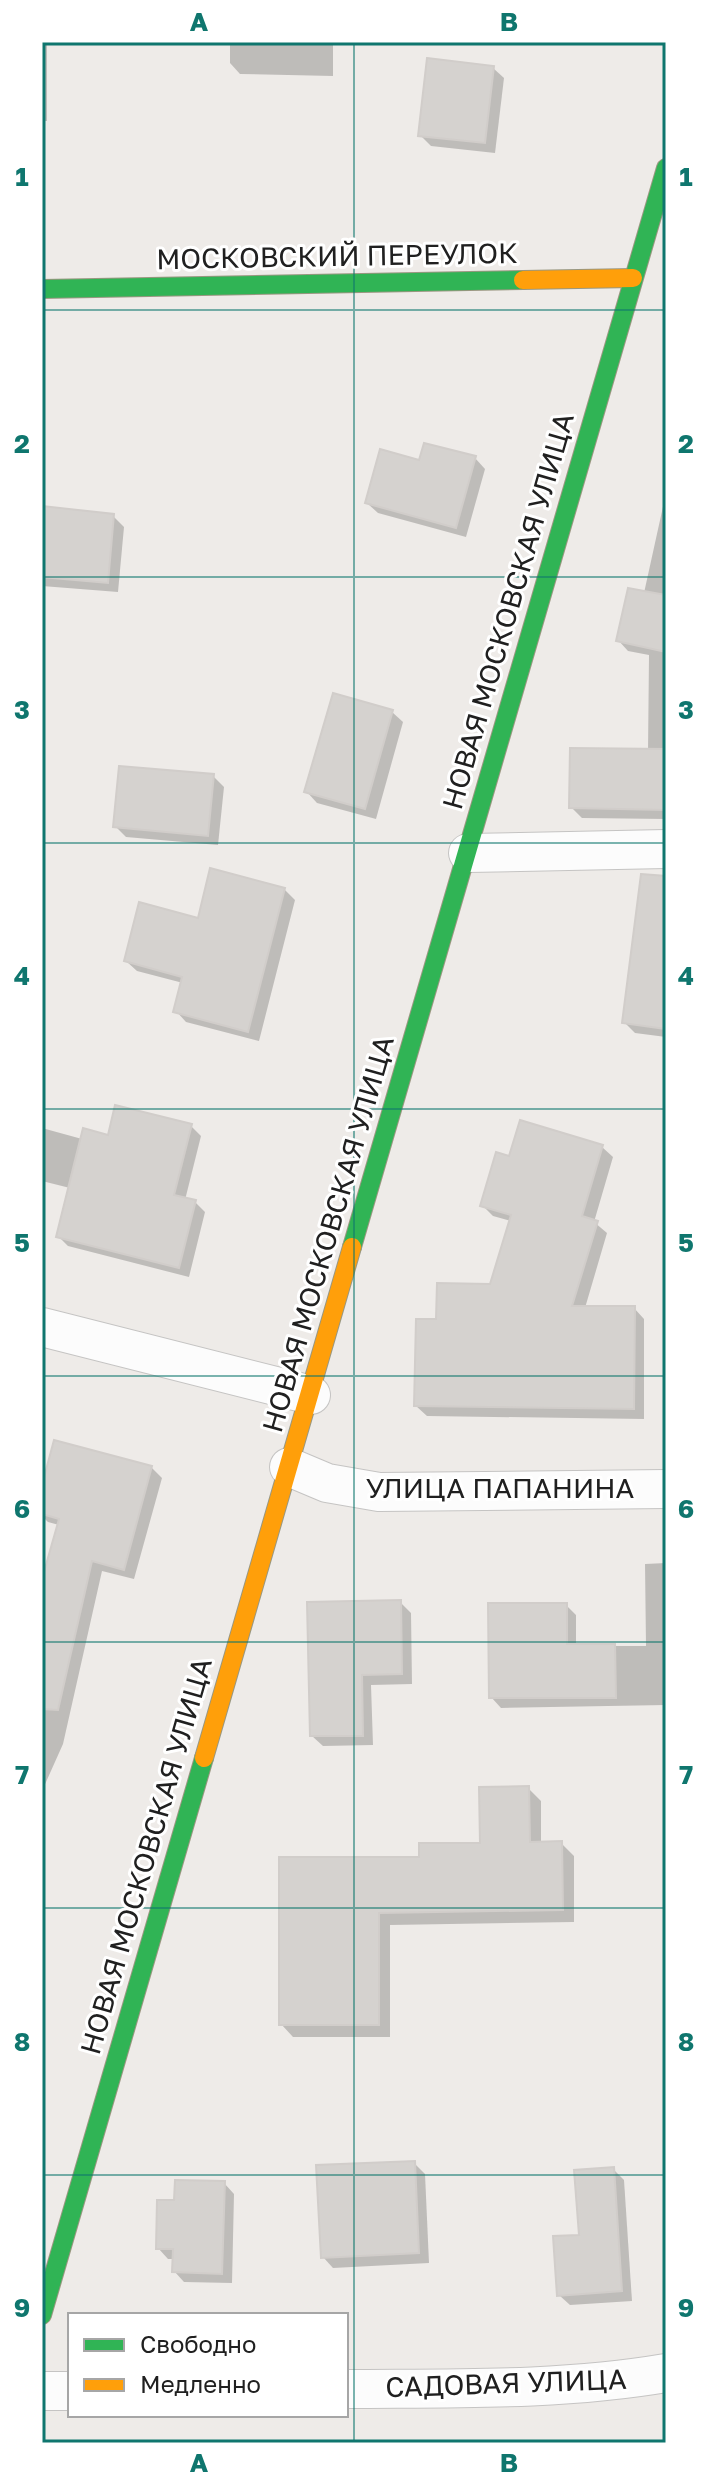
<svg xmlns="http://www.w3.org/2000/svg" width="708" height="2485" font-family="'Golos Text',sans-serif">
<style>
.shadow{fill:#0003}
.building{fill:#d5d2cf;stroke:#d1cdca;stroke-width:2}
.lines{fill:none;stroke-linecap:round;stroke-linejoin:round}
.street-casing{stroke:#c5c4c3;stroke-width:40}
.fast-casing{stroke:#999780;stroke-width:20}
.slow-casing{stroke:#999780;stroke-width:20}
.street{stroke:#fcfcfc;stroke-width:38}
.fast{stroke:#30b455;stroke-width:18}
.slow{stroke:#ff9f0a;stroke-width:18}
.grid{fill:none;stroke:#0f766e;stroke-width:2;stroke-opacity:0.55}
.labels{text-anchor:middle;stroke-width:6;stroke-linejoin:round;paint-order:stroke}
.street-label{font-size:28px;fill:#202020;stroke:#fff}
.neatline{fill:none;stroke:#0f766e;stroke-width:3}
.grid-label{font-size:26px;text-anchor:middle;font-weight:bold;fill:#0f766e}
</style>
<rect width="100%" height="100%" fill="#eeebe8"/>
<g class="shadow">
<rect x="42" y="42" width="5" height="79"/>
<path d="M 230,42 L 333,42 L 333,76 L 240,74 L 230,63 Z"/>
<path d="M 493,68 L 504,78 L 495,153 L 431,146 L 420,135 Z"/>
<path d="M 475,458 L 485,469 L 466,537 L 378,513 L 367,503 L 420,462 Z"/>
<path d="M 664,502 L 666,502 L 666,819 L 582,818 L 571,807 L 648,751 L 649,655 L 628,651 L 618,640 L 644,593 Z"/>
<path d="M 42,508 L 113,516 L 124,527 L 118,592 L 42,586 Z"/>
<path d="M 392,712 L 403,722 L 376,819 L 317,803 L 307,792 Z"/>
<path d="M 213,776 L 224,787 L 218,845 L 126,837 L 115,826 Z"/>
<path d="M 284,889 L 295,900 L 259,1041 L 186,1022 L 176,1011 L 183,983 L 137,971 L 126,961 L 199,920 Z"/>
<path d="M 666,941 L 666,1037 L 635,1033 L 624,1022 Z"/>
<path d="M 191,1126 L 201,1136 L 185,1200 L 195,1202 L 205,1212 L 189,1277 L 68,1246 L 58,1236 L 70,1188 L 42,1181 L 42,1128 L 82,1139 Z"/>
<path d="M 602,1147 L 613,1157 L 594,1222 L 607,1233 L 585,1308 L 634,1308 L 644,1319 L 644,1419 L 427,1416 L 416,1406 L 438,1321 L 491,1286 L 511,1221 L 493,1216 L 482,1205 L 510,1158 Z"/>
<path d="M 151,1467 L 162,1478 L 134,1579 L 102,1571 L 63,1744 L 42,1791 L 42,1586 L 59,1525 L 48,1522 L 42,1516 L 42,1492 Z"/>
<path d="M 666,1563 L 666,1705 L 501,1708 L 491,1697 L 566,1605 L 576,1615 L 576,1646 L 646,1646 L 645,1564 Z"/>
<path d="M 400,1602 L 411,1613 L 412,1684 L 371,1685 L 373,1745 L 323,1746 L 312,1736 Z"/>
<path d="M 529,1789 L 541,1801 L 541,1844 L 561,1843 L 574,1856 L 574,1922 L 390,1925 L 390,2037 L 293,2037 L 281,2024 L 421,1859 L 482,1845 Z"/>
<path d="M 414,2163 L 425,2174 L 429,2263 L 333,2268 L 323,2257 Z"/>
<path d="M 613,2169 L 624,2180 L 632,2301 L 570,2305 L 559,2295 L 581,2237 Z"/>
<path d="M 224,2183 L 234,2194 L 232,2283 L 184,2282 L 174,2271 L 174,2259 L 168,2259 L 158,2248 L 176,2202 Z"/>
</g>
<g class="building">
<path d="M 427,58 L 494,66 L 485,143 L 418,136 Z"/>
<path d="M 424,443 L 476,456 L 456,528 L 365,503 L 380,449 L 419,460 Z"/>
<path d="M 42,506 L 114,514 L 108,583 L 42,577 Z"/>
<path d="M 628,588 L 666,595 L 666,652 L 616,641 Z"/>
<path d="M 333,693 L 393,710 L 365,809 L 304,792 Z"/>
<path d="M 570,748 L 666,749 L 666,810 L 569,808 Z"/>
<path d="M 119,766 L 214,774 L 208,836 L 113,827 Z"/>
<path d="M 210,868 L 285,888 L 248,1032 L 173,1012 L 182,977 L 124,961 L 139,902 L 198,918 Z"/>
<path d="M 641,874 L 666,876 L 666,1029 L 622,1023 Z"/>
<path d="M 115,1105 L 192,1124 L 174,1195 L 196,1200 L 179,1268 L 56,1237 L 83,1128 L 108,1135 Z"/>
<path d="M 520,1120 L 603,1145 L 582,1216 L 598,1221 L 572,1306 L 635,1306 L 634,1409 L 414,1406 L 416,1319 L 436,1319 L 437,1283 L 490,1284 L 511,1215 L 480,1206 L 496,1152 L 509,1156 Z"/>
<path d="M 54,1440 L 152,1466 L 124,1570 L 92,1561 L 58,1710 L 42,1709 L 42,1579 L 59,1519 L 42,1514 L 42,1485 Z"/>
<path d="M 401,1600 L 402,1674 L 362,1675 L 363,1736 L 310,1736 L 307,1602 Z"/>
<path d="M 488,1603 L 567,1603 L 567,1644 L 615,1644 L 616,1698 L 489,1698 Z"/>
<path d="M 529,1786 L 530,1842 L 562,1841 L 563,1910 L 379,1913 L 379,2025 L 279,2025 L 279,1857 L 419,1857 L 419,1843 L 480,1843 L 479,1787 Z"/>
<path d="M 415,2161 L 419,2253 L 321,2258 L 316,2165 Z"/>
<path d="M 614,2167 L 622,2291 L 557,2296 L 553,2236 L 579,2235 L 574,2170 Z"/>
<path d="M 175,2180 L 225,2181 L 222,2274 L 172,2272 L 173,2249 L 156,2249 L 157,2200 L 174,2200 Z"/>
</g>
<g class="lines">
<g class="street-casing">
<g id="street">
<path d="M 468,853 L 666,849"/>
<path d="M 42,1327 L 311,1395"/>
<path d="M 289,1467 L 327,1483 L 379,1492 L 666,1489"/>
<path d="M 346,2389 C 453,2388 560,2391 666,2373"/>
<path d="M 42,2391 L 70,2391"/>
</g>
</g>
<g class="fast-casing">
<g id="fast">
<path d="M 42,289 L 523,280"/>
<path d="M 352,1247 L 666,168"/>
<path d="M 42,2315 L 204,1758"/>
</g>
</g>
<g class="slow-casing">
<g id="slow">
<path d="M 523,280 L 633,278"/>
<path d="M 204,1758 L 352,1247"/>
</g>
</g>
<use href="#street" class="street"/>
<use href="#fast" class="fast"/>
<use href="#slow" class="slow"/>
</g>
<path class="grid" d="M 354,42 L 354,2443M 42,310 L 666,310M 42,577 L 666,577M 42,843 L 666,843M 42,1109 L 666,1109M 42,1376 L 666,1376M 42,1642 L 666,1642M 42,1908 L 666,1908M 42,2175 L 666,2175"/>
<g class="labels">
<g class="street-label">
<text transform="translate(337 256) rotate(-1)" y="10">МОСКОВСКИЙ ПЕРЕУЛОК</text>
<text transform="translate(508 611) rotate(-74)" y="10">НОВАЯ МОСКОВСКАЯ УЛИЦА</text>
<text transform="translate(328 1234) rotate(-74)" y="10">НОВАЯ МОСКОВСКАЯ УЛИЦА</text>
<text x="500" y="1498">УЛИЦА ПАПАНИНА</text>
<text transform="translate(146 1856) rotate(-74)" y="10">НОВАЯ МОСКОВСКАЯ УЛИЦА</text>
<text transform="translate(506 2383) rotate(-2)" y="10">САДОВАЯ УЛИЦА</text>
</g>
</g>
<rect width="708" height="2485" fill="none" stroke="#ffffff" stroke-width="88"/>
<rect x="68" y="2313" width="280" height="104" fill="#ffffff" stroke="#a6a6a6" stroke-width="2"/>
<rect x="84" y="2339" width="40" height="12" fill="#30b455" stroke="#a6a6a6" stroke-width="2"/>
<text x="140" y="2353" font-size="24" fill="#202020">Свободно</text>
<rect x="84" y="2379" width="40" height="12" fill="#ff9f0a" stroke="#a6a6a6" stroke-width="2"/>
<text x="140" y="2393" font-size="24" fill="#202020">Медленно</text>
<rect x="44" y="44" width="620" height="2397" class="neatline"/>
<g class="grid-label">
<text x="199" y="31">A</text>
<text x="509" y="31">B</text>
<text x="22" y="186">1</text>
<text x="686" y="186">1</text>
<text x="22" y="453">2</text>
<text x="686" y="453">2</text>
<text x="22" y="719">3</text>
<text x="686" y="719">3</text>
<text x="22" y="985">4</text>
<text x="686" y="985">4</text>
<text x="22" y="1252">5</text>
<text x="686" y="1252">5</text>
<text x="22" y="1518">6</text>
<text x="686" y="1518">6</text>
<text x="22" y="1784">7</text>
<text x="686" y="1784">7</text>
<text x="22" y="2051">8</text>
<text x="686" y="2051">8</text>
<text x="22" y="2317">9</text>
<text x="686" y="2317">9</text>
<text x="199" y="2472">A</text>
<text x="509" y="2472">B</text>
</g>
</svg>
